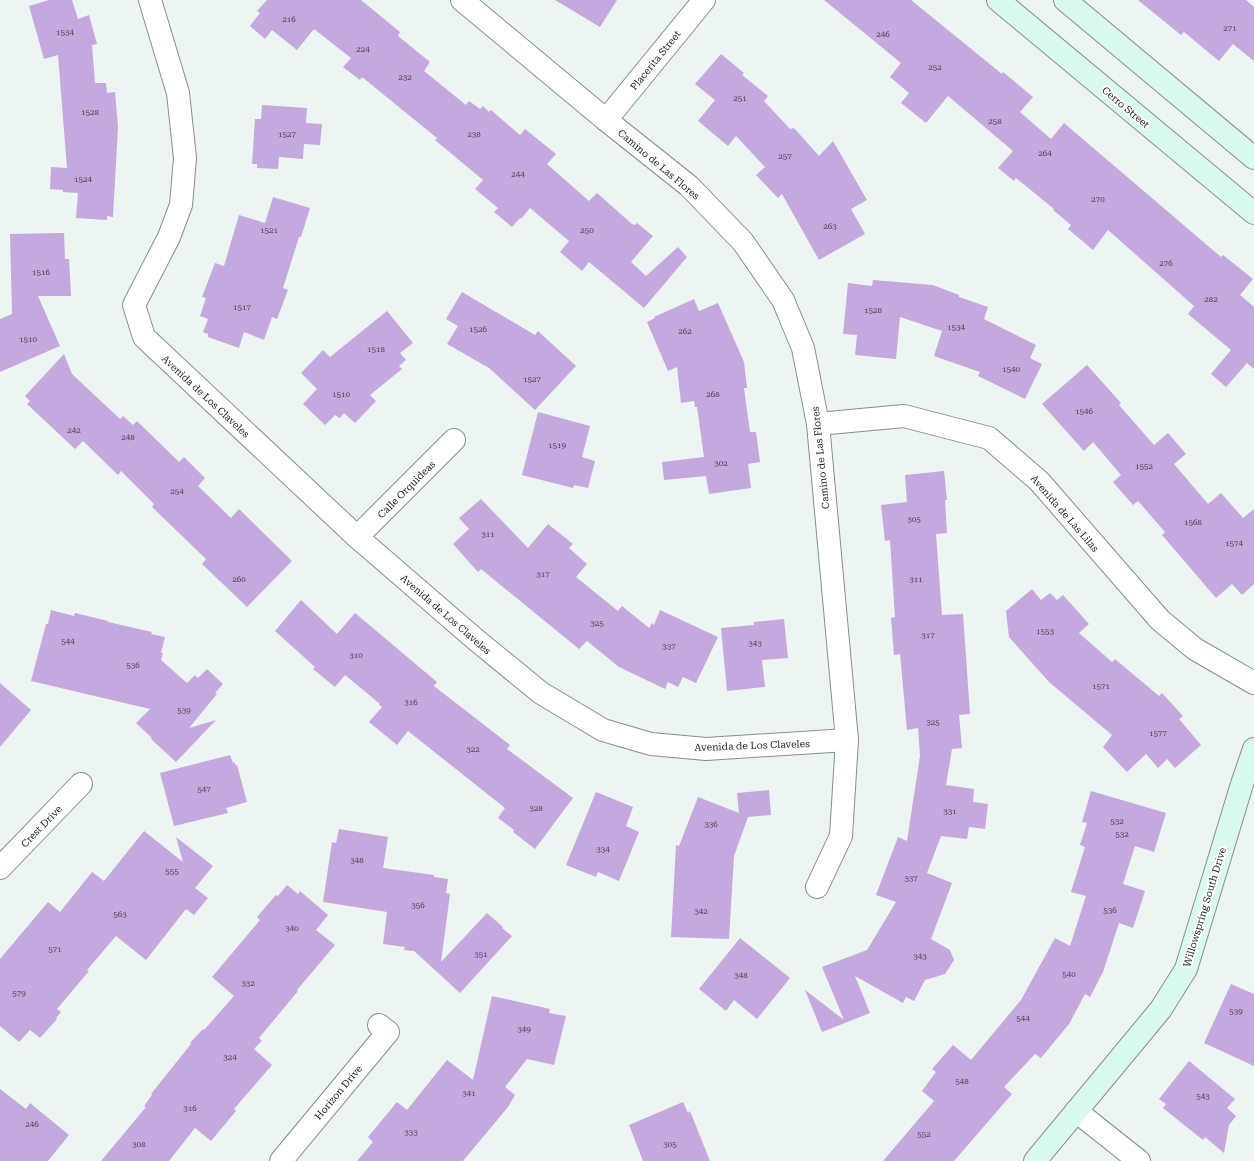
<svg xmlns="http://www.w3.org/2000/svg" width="1254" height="1161" font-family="'Roboto Serif',serif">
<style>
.building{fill:#c5a8dd}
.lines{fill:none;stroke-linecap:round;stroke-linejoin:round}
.street-casing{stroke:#878f8b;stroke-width:24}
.secondary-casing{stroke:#878f8b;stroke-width:24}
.street{stroke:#fff;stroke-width:22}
.secondary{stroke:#dafaee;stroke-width:22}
.labels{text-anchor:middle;stroke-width:4;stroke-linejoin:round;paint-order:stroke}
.number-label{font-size:8px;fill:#46414e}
.street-label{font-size:10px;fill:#1c1f1e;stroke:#fff}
</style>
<rect width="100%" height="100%" fill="#ecf5f1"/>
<g class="building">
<path d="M 49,0 L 72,0 L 78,19 L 89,15 L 97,44 L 92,45 L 95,83 L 106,83 L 107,93 L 115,92 L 118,127 L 113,217 L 107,216 L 107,220 L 76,218 L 78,193 L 63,192 L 63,190 L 50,189 L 51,167 L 67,168 L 58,55 L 44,59 L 29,6 Z"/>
<path d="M 267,0 L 361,0 L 400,32 L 398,36 L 430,62 L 424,71 L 466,105 L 469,101 L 480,109 L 483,106 L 489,112 L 491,110 L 520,135 L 525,129 L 556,154 L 547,164 L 589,201 L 597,193 L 632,224 L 635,225 L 637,223 L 653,236 L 631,262 L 646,276 L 678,247 L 687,257 L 644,308 L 589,262 L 582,271 L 560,252 L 569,241 L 530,208 L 521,219 L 520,218 L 512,227 L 494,212 L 498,208 L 475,189 L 483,180 L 435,140 L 437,138 L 362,77 L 360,80 L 343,67 L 351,58 L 314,29 L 297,50 L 272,30 L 265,39 L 250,26 L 260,13 L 257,11 Z"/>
<path d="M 555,0 L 617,0 L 600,27 Z"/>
<path d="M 824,0 L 911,0 L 1002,74 L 1003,72 L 1033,97 L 1020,112 L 1051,139 L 1064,123 L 1221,257 L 1223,255 L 1253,279 L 1240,295 L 1254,307 L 1254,369 L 1247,363 L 1226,387 L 1211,374 L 1231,350 L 1188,314 L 1194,306 L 1108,230 L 1093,250 L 1068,229 L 1071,225 L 1053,210 L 1054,209 L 1016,178 L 1014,181 L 998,168 L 1013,151 L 948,96 L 926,123 L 901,103 L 909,93 L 890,77 L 901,63 Z"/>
<path d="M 1138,0 L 1246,0 L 1254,7 L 1254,61 L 1233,44 L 1219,61 L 1184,32 L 1181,35 Z"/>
<path d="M 721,54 L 744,73 L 742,75 L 768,96 L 764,101 L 790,129 L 794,128 L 819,156 L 833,141 L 867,200 L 851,209 L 865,234 L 819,260 L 782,194 L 778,198 L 756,175 L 765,167 L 736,136 L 728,146 L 698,121 L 715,100 L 695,84 Z"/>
<path d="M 262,105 L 307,108 L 306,123 L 322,124 L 320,145 L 304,144 L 303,159 L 279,157 L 278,169 L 257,168 L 257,164 L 252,164 L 255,119 L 261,119 Z"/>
<path d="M 273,197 L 310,208 L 301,237 L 299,237 L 283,288 L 288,290 L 277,319 L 272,317 L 264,340 L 244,332 L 239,348 L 208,337 L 208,334 L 203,332 L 208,319 L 200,316 L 206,298 L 202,297 L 215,263 L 224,266 L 239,215 L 265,223 Z"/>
<path d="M 64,233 L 65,259 L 69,259 L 71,296 L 38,296 L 60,346 L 0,372 L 0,319 L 12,314 L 10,234 Z"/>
<path d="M 873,280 L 933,285 L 959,295 L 959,297 L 988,307 L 984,319 L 1036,345 L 1030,358 L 1042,364 L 1025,399 L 978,376 L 980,372 L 934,356 L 942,331 L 900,317 L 896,359 L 855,355 L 857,335 L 843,334 L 848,283 L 872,286 Z"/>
<path d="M 462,292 L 535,335 L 538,331 L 576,366 L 535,410 L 489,368 L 447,344 L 458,326 L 446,319 Z"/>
<path d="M 694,299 L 699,311 L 718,303 L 744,362 L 747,388 L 744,388 L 750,432 L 756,432 L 760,462 L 748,464 L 751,488 L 709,494 L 706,476 L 664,480 L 662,462 L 704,457 L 697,407 L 695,407 L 694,401 L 681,403 L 677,367 L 668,371 L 647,322 L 655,318 L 654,317 Z"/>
<path d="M 387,311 L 413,343 L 400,353 L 406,360 L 399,366 L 402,369 L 370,395 L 376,401 L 355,423 L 344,413 L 340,418 L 335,415 L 325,425 L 303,404 L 317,389 L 301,373 L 323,350 L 330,357 Z"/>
<path d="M 64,354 L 72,374 L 120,419 L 123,416 L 133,425 L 137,421 L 179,462 L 184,457 L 205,478 L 198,486 L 231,518 L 239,509 L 292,561 L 247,607 L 202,564 L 206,559 L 152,507 L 154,504 L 121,471 L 118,475 L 83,441 L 75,449 L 27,404 L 30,401 L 25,396 Z"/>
<path d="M 1087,365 L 1121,403 L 1119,405 L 1154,445 L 1168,433 L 1186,454 L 1174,464 L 1208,504 L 1221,493 L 1243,518 L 1254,509 L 1254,584 L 1242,595 L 1232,584 L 1216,598 L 1162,535 L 1165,532 L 1138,501 L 1133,505 L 1113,482 L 1121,475 L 1093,442 L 1084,451 L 1042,404 Z"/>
<path d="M 538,412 L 590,426 L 582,457 L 595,461 L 588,488 L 574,485 L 573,488 L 522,475 Z"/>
<path d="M 944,471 L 947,500 L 945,500 L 947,533 L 936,534 L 942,615 L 963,614 L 970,714 L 959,715 L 962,748 L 952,749 L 946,785 L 974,789 L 973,802 L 988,804 L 985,829 L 969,827 L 967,839 L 941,836 L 927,873 L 952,883 L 931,939 L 950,950 L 954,960 L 945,974 L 925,980 L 914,1001 L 906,997 L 903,1003 L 855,976 L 870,1013 L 822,1032 L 805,990 L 844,1020 L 822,967 L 867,950 L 896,902 L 876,895 L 898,837 L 907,841 L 920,756 L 918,728 L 907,730 L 900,654 L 894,655 L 891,618 L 895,617 L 890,540 L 885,541 L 881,505 L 907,502 L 905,475 Z"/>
<path d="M 481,499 L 528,548 L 548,524 L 573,544 L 569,548 L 587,564 L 576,577 L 618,611 L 622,606 L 649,628 L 652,623 L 654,625 L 660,610 L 718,637 L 696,683 L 683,677 L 678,687 L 668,682 L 665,689 L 619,667 L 587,641 L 579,649 L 481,569 L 478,572 L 453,544 L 469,529 L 459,518 Z"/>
<path d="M 1032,589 L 1041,600 L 1050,593 L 1057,600 L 1063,595 L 1089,624 L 1079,633 L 1112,662 L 1115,659 L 1159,696 L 1162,693 L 1183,716 L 1179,719 L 1201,745 L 1175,768 L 1167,759 L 1158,768 L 1146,754 L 1127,772 L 1103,747 L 1112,735 L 1049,682 L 1009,637 L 1006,611 Z"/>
<path d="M 301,600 L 337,634 L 355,613 L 437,682 L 434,686 L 510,745 L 507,749 L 573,798 L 535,849 L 513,832 L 514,830 L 498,818 L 505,808 L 408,731 L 397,745 L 369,722 L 382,707 L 379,705 L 380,704 L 345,675 L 335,687 L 313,669 L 315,667 L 275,631 Z"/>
<path d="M 51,610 L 74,616 L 75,613 L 108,621 L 108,622 L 152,632 L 151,634 L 165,637 L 161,653 L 163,653 L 161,660 L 187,683 L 195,675 L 198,678 L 207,669 L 223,684 L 215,693 L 217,694 L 189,728 L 216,720 L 176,762 L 151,739 L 152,738 L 136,723 L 150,709 L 31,681 L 46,624 L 48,624 Z"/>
<path d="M 784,619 L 788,658 L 762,660 L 765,687 L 727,691 L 721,628 L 754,625 L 754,622 Z"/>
<path d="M 0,683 L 31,710 L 0,747 Z"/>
<path d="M 230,755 L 233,763 L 235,762 L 235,765 L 237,765 L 247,802 L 226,808 L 228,813 L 174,826 L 160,773 Z"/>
<path d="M 769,790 L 771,815 L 748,817 L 734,856 L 729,939 L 671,937 L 676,845 L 679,846 L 698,797 L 739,813 L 737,793 Z"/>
<path d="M 1091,791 L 1166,813 L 1154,852 L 1135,846 L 1123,884 L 1145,891 L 1133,928 L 1119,923 L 1103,972 L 1090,997 L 1085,994 L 1069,1024 L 1041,1058 L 1035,1054 L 1004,1087 L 1012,1094 L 954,1161 L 883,1161 L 934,1101 L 922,1091 L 936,1072 L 932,1069 L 953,1045 L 971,1060 L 1021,1000 L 1055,938 L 1070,946 L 1086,896 L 1071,892 L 1085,847 L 1080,845 L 1087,823 L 1082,822 Z"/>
<path d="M 596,792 L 633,807 L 626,826 L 639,832 L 619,881 L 598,872 L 596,877 L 566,865 Z"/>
<path d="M 339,829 L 388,837 L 383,868 L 434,875 L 434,877 L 448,879 L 446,893 L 450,894 L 441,962 L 487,913 L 503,927 L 502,928 L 512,936 L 460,993 L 414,951 L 404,950 L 405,947 L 383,944 L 387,912 L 323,902 L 332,842 L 336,843 Z"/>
<path d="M 144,831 L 183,862 L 176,837 L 213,866 L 195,888 L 208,898 L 194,915 L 186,909 L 146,960 L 116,936 L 87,970 L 89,971 L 57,1009 L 61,1012 L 56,1018 L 57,1019 L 40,1038 L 30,1030 L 19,1042 L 0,1026 L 0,959 L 48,902 L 60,912 L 92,872 L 104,881 Z"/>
<path d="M 287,885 L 298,894 L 300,891 L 328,915 L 316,930 L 335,945 L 297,990 L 298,991 L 259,1038 L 262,1041 L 254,1049 L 272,1065 L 234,1109 L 236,1111 L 211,1141 L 195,1128 L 169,1161 L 101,1161 L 146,1107 L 144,1106 L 152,1095 L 151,1094 L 191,1044 L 190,1043 L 203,1029 L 204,1030 L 234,996 L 212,977 L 260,920 L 257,917 L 276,895 L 278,896 Z"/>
<path d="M 740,938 L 790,978 L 757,1019 L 734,1000 L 726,1011 L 699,989 Z"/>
<path d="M 1231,984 L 1254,994 L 1254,1066 L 1204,1043 Z"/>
<path d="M 492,996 L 550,1009 L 549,1013 L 566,1016 L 554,1065 L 527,1059 L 505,1087 L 515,1095 L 508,1107 L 463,1161 L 357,1161 L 373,1142 L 368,1137 L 397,1102 L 407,1110 L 447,1060 L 473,1080 Z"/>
<path d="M 1189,1061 L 1235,1099 L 1227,1108 L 1236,1116 L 1229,1125 L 1224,1153 L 1205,1137 L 1203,1140 L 1163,1108 L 1166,1104 L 1159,1099 Z"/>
<path d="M 0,1089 L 26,1109 L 30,1103 L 69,1135 L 48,1161 L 0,1161 Z"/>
<path d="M 683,1102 L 688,1113 L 690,1111 L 710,1161 L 643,1161 L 629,1125 Z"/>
</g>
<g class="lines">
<g class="street-casing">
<g id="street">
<path d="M 150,0 L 178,93 L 185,158 L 181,205 L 169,237 L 134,305 L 144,337 L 357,537 L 475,639 L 541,693 L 603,730 L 651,744 L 706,749 L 847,740"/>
<path d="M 462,0 L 606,120 L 689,186 L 743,242 L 783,300 L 803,348 L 818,424 L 847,740 L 841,836 L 817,887"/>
<path d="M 606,120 L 704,0"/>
<path d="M 818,424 L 904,416 L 989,438 L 1039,481 L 1160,620 L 1195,649 L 1254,683"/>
<path d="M 357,537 L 454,440"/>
<path d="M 0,868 L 81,784"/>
<path d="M 1076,1111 L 1139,1161"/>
<path d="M 281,1161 L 388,1032 L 379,1025"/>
</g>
</g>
<g class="secondary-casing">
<g id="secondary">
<path d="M 998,0 L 1254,213"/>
<path d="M 1065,0 L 1254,158"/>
<path d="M 1035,1161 L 1161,1009 L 1186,969 L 1242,784 L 1254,749"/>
</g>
</g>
<use href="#street" class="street"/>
<use href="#secondary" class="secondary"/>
</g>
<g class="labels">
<g class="number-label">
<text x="289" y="22">216</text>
<text x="1230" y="31">271</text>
<text x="65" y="35">1534</text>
<text x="883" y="37">246</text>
<text x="363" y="52">224</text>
<text x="935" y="70">252</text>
<text x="405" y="80">232</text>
<text x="740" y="101">251</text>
<text x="90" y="115">1528</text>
<text x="995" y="124">258</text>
<text x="287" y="137">1527</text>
<text x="474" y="137">238</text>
<text x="1045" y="156">264</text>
<text x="785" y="159">257</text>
<text x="518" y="177">244</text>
<text x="83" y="182">1524</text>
<text x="1098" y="202">270</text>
<text x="830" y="229">263</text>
<text x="269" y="233">1521</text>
<text x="587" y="233">250</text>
<text x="1166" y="266">276</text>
<text x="41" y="275">1516</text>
<text x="1211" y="302">282</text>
<text x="242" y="310">1517</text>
<text x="873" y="313">1528</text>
<text x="956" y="330">1534</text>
<text x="478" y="332">1526</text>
<text x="685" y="334">262</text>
<text x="28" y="342">1510</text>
<text x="376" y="352">1518</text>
<text x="1011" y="372">1540</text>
<text x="532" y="382">1527</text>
<text x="341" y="397">1510</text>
<text x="713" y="397">268</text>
<text x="1084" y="414">1546</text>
<text x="74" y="433">242</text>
<text x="128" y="440">248</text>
<text x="557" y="448">1519</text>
<text x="721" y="466">302</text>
<text x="1144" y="469">1552</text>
<text x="177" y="494">254</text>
<text x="914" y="522">305</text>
<text x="1193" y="525">1568</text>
<text x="488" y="537">311</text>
<text x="1234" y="546">1574</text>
<text x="543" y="577">317</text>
<text x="239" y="582">260</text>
<text x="916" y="582">311</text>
<text x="597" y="626">325</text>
<text x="1045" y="634">1553</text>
<text x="928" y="638">317</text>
<text x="68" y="644">544</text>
<text x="755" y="646">343</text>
<text x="669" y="649">337</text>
<text x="356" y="658">310</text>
<text x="133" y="668">536</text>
<text x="1101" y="689">1571</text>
<text x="411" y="705">316</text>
<text x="184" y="713">539</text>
<text x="933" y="725">325</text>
<text x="1158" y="736">1577</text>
<text x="473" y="752">322</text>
<text x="204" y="792">547</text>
<text x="536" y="811">328</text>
<text x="950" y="814">331</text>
<text x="1117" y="824">532</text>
<text x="711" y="827">336</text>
<text x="1122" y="837">532</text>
<text x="603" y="852">334</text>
<text x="357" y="863">348</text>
<text x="172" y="874">555</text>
<text x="911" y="881">337</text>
<text x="418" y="908">356</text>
<text x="1110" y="913">536</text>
<text x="701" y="914">342</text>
<text x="120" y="917">563</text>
<text x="292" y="931">340</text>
<text x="55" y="952">571</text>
<text x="481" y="957">351</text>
<text x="920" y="959">343</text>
<text x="1069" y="977">540</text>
<text x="741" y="978">348</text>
<text x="248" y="986">332</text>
<text x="19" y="996">579</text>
<text x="1236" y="1014">539</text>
<text x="1023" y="1021">544</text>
<text x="524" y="1032">349</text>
<text x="230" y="1060">324</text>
<text x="962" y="1084">548</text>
<text x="469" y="1096">341</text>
<text x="1203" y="1099">543</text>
<text x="190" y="1111">316</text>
<text x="32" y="1127">246</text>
<text x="411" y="1135">333</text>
<text x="924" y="1137">552</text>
<text x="139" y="1147">308</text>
<text x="670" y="1147">305</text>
</g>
<g class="street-label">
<text transform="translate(655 60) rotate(-51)" y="4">Placerita Street</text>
<text transform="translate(1126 107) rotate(40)" y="4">Cerro Street</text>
<text transform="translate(659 164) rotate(40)" y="4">Camino de Las Flores</text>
<text transform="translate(206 396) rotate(43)" y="4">Avenida de Los Claveles</text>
<text transform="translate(820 458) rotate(-96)" y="4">Camino de Las Flores</text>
<text transform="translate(406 489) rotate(-45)" y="4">Calle Orquideas</text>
<text transform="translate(1065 513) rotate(49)" y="4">Avenida de Las Lilas</text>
<text transform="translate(446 614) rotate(41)" y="4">Avenida de Los Claveles</text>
<text transform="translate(752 745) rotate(-2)" y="4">Avenida de Los Claveles</text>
<text transform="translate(41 826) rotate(-46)" y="4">Crest Drive</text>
<text transform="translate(1204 907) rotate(-73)" y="4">Willowspring South Drive</text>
<text transform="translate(338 1092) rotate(-50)" y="4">Horizon Drive</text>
</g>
</g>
</svg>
